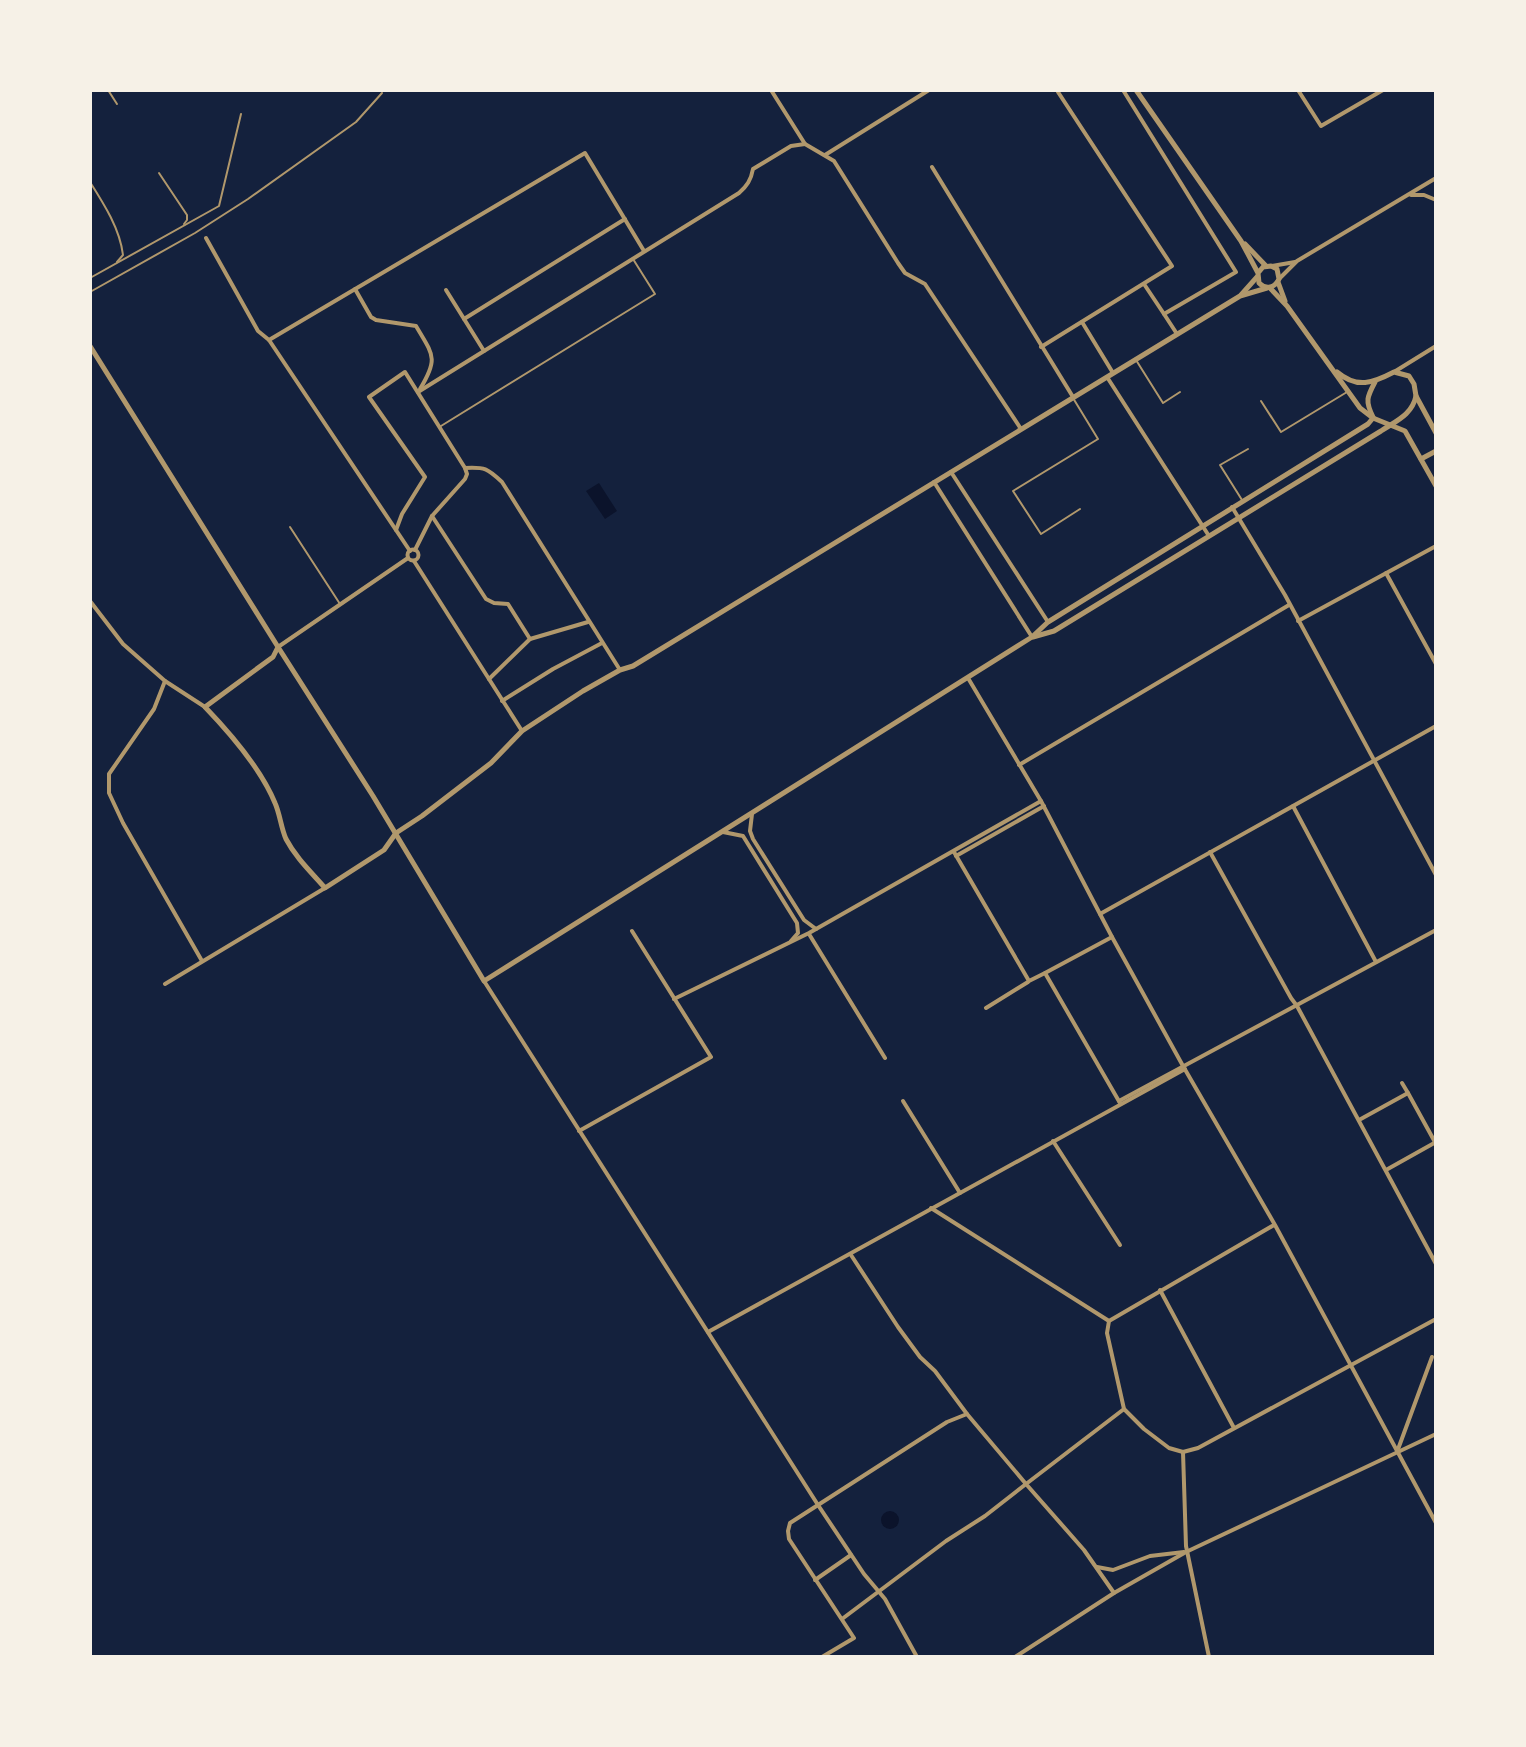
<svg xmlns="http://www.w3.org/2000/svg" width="1526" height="1747" font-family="Arial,sans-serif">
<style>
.water{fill:#0b132b}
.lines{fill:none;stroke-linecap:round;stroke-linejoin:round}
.service{stroke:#b1986c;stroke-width:2}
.minor{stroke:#b1986c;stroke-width:4}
.tertiary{stroke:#b1986c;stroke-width:5}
</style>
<rect width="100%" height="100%" fill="#14213d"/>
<g class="water">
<path d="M 599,483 L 617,511 L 605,519 L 586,491 Z"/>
<circle cx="890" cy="1520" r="9"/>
</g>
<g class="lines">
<g class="service">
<path d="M 108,90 L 117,104"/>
<path d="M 159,173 L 187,215 L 187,220 L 184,224"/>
<path d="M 90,182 C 104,204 120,229 123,255 L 117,262"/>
<path d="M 90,278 L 219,206 L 241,114"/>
<path d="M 90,292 L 195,233 L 248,199 L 356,122 L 382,93"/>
<path d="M 1136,360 L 1163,403 L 1180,392"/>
<path d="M 1073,398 L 1098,439 L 1013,491 L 1041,534 L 1080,509"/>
<path d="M 1261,401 L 1281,432 L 1347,392"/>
<path d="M 441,426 L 655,294 L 633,259"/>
<path d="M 1242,500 L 1220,465 L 1248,449"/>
<path d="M 290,527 L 340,604"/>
</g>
<g class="minor">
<path d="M 771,90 L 805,144 L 834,161 L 898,263 L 905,273 L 925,284 L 1021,429"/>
<path d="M 1123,90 L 1236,272 L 1164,314 L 1177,334"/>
<path d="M 1298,90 L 1321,126 L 1383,90"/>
<path d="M 825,155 L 929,90"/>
<path d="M 932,167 L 1073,397"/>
<path d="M 1411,195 L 1424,195 L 1436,200"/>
<path d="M 206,238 L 258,331 L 269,340 L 410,551"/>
<path d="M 1272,266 L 1295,262"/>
<path d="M 1279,279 L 1297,261 L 1436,178"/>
<path d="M 1144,284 L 1164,314"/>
<path d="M 355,289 L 371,317 L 376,320 L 416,326 C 433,355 439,358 420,389"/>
<path d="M 446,290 L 484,351"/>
<path d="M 464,319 L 625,219"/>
<path d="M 1082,322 L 1113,373"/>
<path d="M 269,340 L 585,153 L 644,251"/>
<path d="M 1041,347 L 1172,266 L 1058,92"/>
<path d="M 1394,372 L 1436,346"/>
<path d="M 1107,377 L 1209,536"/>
<path d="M 418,392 L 739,193 C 747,186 751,180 753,169 L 791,146 L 805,144"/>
<path d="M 465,468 C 485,467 487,468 502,482 L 620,670"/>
<path d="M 951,472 L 1048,622"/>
<path d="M 934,482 L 1032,637"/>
<path d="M 1232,507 L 1285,595 L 1436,875"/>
<path d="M 432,516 L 486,599 L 494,603 L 508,604 L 530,639"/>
<path d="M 396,530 L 402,514 L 425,477 L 369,397 L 405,372 L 465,468 L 467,474 L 465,479 L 432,516 L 415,550"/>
<circle cx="413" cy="555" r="5.5"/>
<path d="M 414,561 L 522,731"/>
<path d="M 1386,573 L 1436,664"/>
<path d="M 90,601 L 123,644 L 165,681 L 205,707"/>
<path d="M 1298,621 L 1436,546"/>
<path d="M 278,647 L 408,558"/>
<path d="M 968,678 L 1041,801 L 1112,937 L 1183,1066 L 1275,1225 L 1436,1523"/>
<path d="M 489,679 L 530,639 L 588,622"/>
<path d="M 165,681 L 154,709 L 109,774 L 109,793 L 123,823 L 202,961"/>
<path d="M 502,701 L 553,669 L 602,643"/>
<path d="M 1019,765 L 1289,605"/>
<path d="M 1293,806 L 1376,962"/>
<path d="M 752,814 L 750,831 L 753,839 L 804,920 L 816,929"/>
<path d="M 723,832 L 743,836 L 797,923 L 798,933 L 791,941"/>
<path d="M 954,852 L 1029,981 L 1045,973 L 1120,1103"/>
<path d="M 1210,852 L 1291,998 L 1297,1006 L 1436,1264"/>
<path d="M 956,856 L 1044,806"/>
<path d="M 1100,914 L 1436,726"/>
<path d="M 809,934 L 885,1058"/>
<path d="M 1045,973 L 1112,937"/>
<path d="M 484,981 L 818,1505 L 864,1574 L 885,1599 L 917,1657"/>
<path d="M 165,984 L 325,888"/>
<path d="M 674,999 L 809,933 L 1041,801"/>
<path d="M 986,1008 L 1028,982"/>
<path d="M 1402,1083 L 1408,1093"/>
<path d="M 903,1101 L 960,1193"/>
<path d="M 1119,1101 L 1436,930"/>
<path d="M 1359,1120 L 1408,1093 L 1436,1144"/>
<path d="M 579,1131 L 711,1057 L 632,931"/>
<path d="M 1053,1141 L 1120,1245"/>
<path d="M 1386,1170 L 1436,1142"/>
<path d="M 931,1208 L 1109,1321"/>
<path d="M 1274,1225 L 1109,1321 L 1107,1333 L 1124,1409 L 1144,1429 L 1169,1448 L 1183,1452 L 1198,1448 L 1436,1319"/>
<path d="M 851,1255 L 898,1327 L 920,1357 L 935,1371 L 967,1414"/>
<path d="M 1160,1290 L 1234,1428"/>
<path d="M 708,1332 L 1185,1069"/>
<path d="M 1183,1452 L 1186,1546 L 1209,1657"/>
<path d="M 1397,1452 L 1432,1357"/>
<path d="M 1097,1567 L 1113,1570 L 1150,1556 L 1184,1552"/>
<path d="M 815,1580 L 851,1555"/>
<path d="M 1114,1593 L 1084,1550 L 1026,1484 L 1124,1409"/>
<path d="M 822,1657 L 854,1638 L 789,1539 L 788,1531 L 790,1523 L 947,1422 L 967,1414 L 1026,1484 L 985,1516 L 946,1541 L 842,1619"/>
<path d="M 1015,1657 L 1114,1593 L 1186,1552 L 1436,1434"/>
</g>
<g class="tertiary">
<path d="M 1136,90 L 1241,241 L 1258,273 L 1259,283 C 1266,290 1275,288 1279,279 L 1277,269 L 1271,266 L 1263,267 L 1258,273"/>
<path d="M 1245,244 L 1266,266"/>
<path d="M 1278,282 L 1285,301"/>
<path d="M 1270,288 L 1287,306 L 1360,408 L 1373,418 L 1405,431 L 1436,486"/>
<path d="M 1241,295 L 1257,277"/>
<path d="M 90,346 L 278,647 L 373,796 L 484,981 L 1032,637 L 1048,622 L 1368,424 L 1373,418"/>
<path d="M 1337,372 C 1357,389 1373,383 1394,372 L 1409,376 L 1414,384 L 1416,396 L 1436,433"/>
<path d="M 1373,417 C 1365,401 1367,397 1375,382"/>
<path d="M 1421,459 L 1436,451"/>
<path d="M 1033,637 L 1054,631 L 1381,431 C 1396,421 1412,415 1416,396"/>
<path d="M 278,647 L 273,657 L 205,707 C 230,733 261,769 275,803 C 280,814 281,828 286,839 C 296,858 311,872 325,888 L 384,850 L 396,833 L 422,816 L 491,763 L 522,731 L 583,691 L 620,670 L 633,666 L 1240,296 L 1267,288"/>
</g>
</g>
<rect width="1526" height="1747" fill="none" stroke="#f6f1e7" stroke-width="184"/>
</svg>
